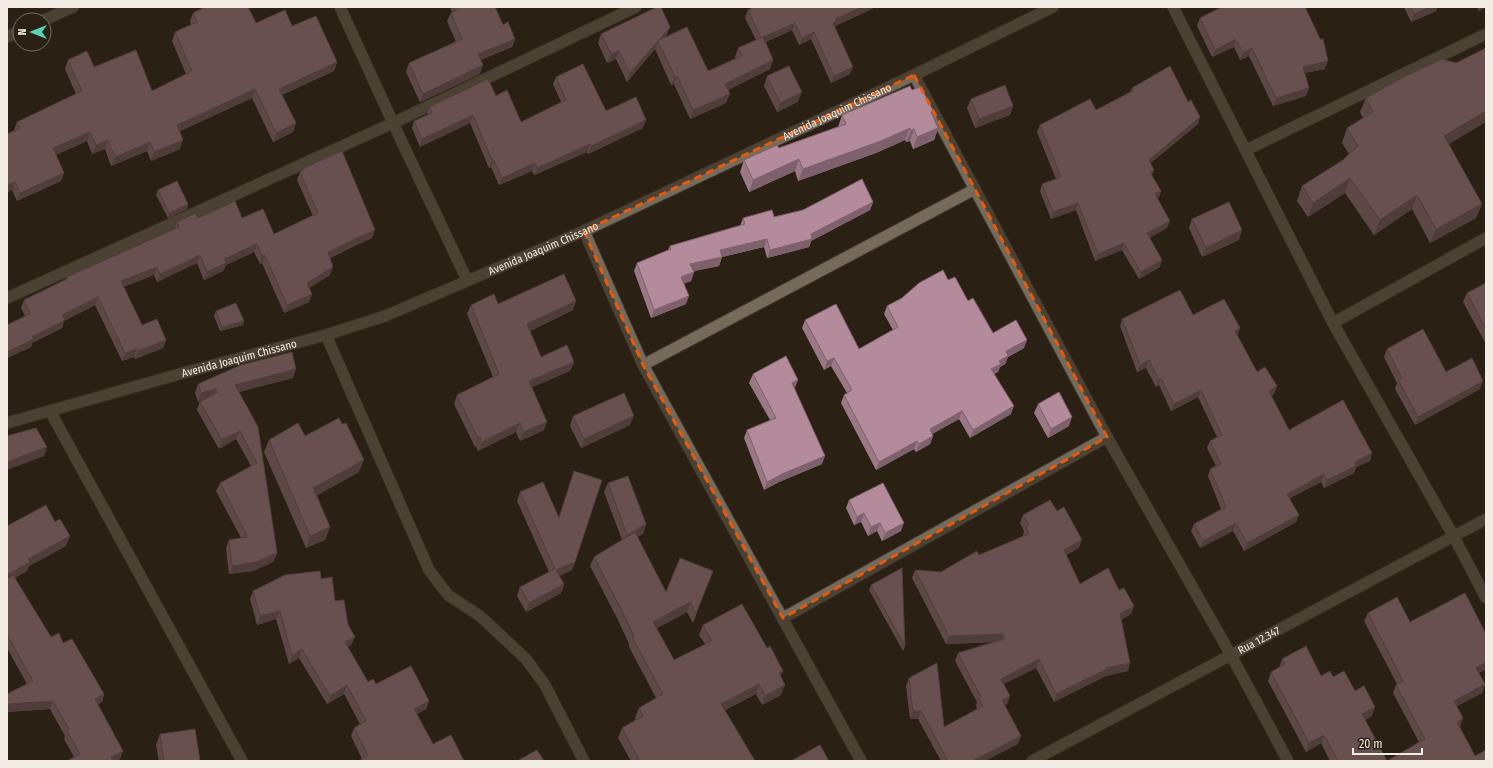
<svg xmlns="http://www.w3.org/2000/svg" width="1493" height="768" font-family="'Fira Sans Condensed',sans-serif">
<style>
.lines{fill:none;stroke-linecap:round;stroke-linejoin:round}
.minor-casing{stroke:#443c34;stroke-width:13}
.tertiary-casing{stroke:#443c34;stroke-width:13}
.minor{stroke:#766a5b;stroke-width:11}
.tertiary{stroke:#766a5b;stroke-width:11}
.wall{fill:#9b7885}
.shaded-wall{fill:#7e616c}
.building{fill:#b48b9b;stroke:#7e616c}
.marked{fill:none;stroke:#e8590c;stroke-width:3;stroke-dasharray:8 5;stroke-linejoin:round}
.labels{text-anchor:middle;stroke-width:4;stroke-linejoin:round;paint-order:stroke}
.street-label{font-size:11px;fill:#f3ece4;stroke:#2a2114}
</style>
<rect width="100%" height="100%" fill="#2a2114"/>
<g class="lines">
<g class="minor-casing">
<g id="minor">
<path d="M 340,7 L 393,123 L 467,280"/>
<path d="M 1173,7 L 1333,323 L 1454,537 L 1486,598"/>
<path d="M 44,20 L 73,7"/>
<path d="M 7,37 L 20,31"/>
<path d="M 914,75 L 1107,437 L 1231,655 L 1288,761"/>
<path d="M 1246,150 L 1486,34"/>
<path d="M 584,231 L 643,365 L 861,761"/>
<path d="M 7,298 L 393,123 L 636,7"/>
<path d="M 1333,323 L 1486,238"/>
<path d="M 326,335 L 429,570 L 448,595 L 480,616 L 526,659 L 545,685 L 584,761"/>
<path d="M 643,365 L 975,189"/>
<path d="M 783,618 L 1107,437"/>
<path id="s1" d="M 1032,761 L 1486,519"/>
</g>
</g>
<g class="tertiary-casing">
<g id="tertiary">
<path d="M 50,411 L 242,761"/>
<path id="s2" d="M 7,423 L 183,373 L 326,335 L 385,316 L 584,231 L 914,75 L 1053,7"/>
</g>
</g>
<use href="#minor" class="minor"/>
<use href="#tertiary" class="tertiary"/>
</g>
<g class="wall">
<path d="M 450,7 L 495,7 L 503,25 L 515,39 L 512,47 L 481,60 L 480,74 L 420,102 L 406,72 L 409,63 L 456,42 L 447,21 L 451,13 L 452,12 Z"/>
<path d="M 754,7 L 876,7 L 835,26 L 834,26 L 850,74 L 831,83 L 811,39 L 799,45 L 792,30 L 766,42 L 773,60 L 770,69 L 728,90 L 726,103 L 690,119 L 674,84 L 671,85 L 655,49 L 627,82 L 616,59 L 607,63 L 598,43 L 601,34 L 670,27 L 666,36 L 708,71 L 736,59 L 735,57 L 738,48 L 756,40 L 745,18 L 748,10 Z"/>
<path d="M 1404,7 L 1437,7 L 1436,11 L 1411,22 Z"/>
<path d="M 1477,7 L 1486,7 L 1479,11 Z"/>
<path d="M 193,13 L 256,23 L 292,26 L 337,62 L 334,71 L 282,95 L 296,123 L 293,132 L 273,142 L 252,98 L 180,131 L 180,149 L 151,161 L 147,151 L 111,166 L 105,149 L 92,154 L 87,141 L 56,155 L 64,173 L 61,181 L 17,201 L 12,190 L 14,130 L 17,122 L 76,94 L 65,69 L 68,60 L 94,67 L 152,91 L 186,74 L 172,41 L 175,32 L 191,25 L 190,21 Z"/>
<path d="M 1200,18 L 1325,69 L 1304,73 L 1306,96 L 1273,106 L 1249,56 L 1240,60 L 1234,47 L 1212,57 L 1197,26 Z"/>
<path d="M 767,76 L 798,102 L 777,112 L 764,86 Z"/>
<path d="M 556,77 L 606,111 L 643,128 L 588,154 L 587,152 L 534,175 L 532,171 L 499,185 L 491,167 L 489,168 L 470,123 L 420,147 L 412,128 L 414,121 L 427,115 L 429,107 L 496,96 L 521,122 L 561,102 L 553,84 Z"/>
<path d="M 1132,88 L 1198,124 L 1150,163 L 1154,170 L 1152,175 L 1161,191 L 1159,197 L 1157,198 L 1167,228 L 1149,238 L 1160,267 L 1139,279 L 1122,250 L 1095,261 L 1076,210 L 1051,219 L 1040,191 L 1042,184 L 1056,179 L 1037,132 L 1040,125 L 1096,110 L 1130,92 Z"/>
<path d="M 912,90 L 933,116 L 938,128 L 934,140 L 913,149 L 910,141 L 906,142 L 905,140 L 876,153 L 798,181 L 795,171 L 749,192 L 740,172 L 744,160 L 838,127 L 842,115 Z"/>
<path d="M 1366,98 L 1449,144 L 1482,204 L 1476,218 L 1430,243 L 1412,209 L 1374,235 L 1345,193 L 1308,217 L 1297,201 L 1302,186 L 1343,160 L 1349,154 L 1342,143 L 1347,128 L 1363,118 L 1360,112 Z"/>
<path d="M 971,99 L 1013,106 L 1010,115 L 975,128 L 967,108 Z"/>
<path d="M 304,168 L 372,238 L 344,251 L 343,252 L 330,258 L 330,275 L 309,288 L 309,302 L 284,313 L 262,263 L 260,264 L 254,252 L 226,265 L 223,271 L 204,280 L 197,263 L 157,282 L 154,275 L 123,287 L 142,325 L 166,340 L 163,348 L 135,359 L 134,357 L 122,361 L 95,305 L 64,321 L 62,328 L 32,343 L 31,347 L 7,358 L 7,325 L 25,316 L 21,308 L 24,300 L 66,279 L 67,277 L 174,229 L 177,222 L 198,218 L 242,218 L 274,234 L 313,216 L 297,180 L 300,172 L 303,170 Z"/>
<path d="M 158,190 L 188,204 L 187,209 L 168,218 L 156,195 Z"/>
<path d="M 873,202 L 870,210 L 811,241 L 809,247 L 767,258 L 764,247 L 722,257 L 719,266 L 693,271 L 694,272 L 691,281 L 684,283 L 686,304 L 651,318 L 634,271 L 637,263 L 668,250 L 670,246 L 740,226 L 743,218 L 774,217 Z"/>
<path d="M 1192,219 L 1239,240 L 1202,257 L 1189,228 Z"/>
<path d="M 948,280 L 968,301 L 993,333 L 1024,348 L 1008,357 L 1005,364 L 1000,367 L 998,372 L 994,374 L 1011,414 L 970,438 L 959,419 L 932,434 L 933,436 L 930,444 L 916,452 L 914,449 L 876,470 L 841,403 L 844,395 L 847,393 L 831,366 L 824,370 L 802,328 L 805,320 L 859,349 L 893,330 L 884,314 L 887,306 Z"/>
<path d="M 1486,283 L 1486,344 L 1463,302 L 1467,293 Z"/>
<path d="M 498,304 L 573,310 L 530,331 L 541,357 L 574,362 L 570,371 L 532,387 L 544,430 L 520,441 L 516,432 L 478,451 L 476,446 L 475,447 L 454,404 L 457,395 L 493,377 L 467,314 L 471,305 Z"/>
<path d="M 216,311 L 244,321 L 243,325 L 220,331 L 214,316 Z"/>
<path d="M 1193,315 L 1240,328 L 1237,335 L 1257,372 L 1277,386 L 1274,394 L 1271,396 L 1289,430 L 1372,453 L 1370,461 L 1356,467 L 1354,473 L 1324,488 L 1321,482 L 1290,498 L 1296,522 L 1244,551 L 1233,531 L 1200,548 L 1191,531 L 1194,524 L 1221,509 L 1208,476 L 1210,469 L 1216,466 L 1207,448 L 1210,441 L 1217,437 L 1198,397 L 1171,411 L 1159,385 L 1156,387 L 1146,368 L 1137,372 L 1120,326 L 1122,319 Z"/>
<path d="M 1387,349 L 1446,372 L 1480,389 L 1415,425 L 1395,389 L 1397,383 L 1384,357 Z"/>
<path d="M 753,374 L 794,388 L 822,464 L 779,482 L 764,490 L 744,438 L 747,430 L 770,420 L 749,383 Z"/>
<path d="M 293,378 L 239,392 L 258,427 L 277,553 L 273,562 L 253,571 L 229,574 L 226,548 L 229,540 L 241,538 L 216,491 L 220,483 L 251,466 L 236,439 L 219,449 L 197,410 L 200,401 L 198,402 L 195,393 L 198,384 Z"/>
<path d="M 1038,404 L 1069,426 L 1048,438 L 1034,413 Z"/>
<path d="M 573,416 L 630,425 L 581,448 L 570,426 Z"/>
<path d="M 305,436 L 359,472 L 317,495 L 330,527 L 325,540 L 306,548 L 264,452 L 269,440 Z"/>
<path d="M 574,471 L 575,562 L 572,570 L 559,576 L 564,584 L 561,593 L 526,612 L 517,596 L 520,587 L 549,572 L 517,501 L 520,492 L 559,518 Z"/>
<path d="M 608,483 L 646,524 L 643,534 L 637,537 L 666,592 L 713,571 L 693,623 L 687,612 L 657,628 L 674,660 L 705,644 L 699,635 L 703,625 L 781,677 L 781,695 L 762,705 L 756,694 L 725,710 L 755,761 L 631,761 L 618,738 L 622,728 L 636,720 L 635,718 L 639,708 L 656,698 L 629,647 L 629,644 L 618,620 L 590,566 L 594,557 L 622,540 L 604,492 Z"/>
<path d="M 849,500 L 901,531 L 882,541 L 877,531 L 868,536 L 861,522 L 854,525 L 846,508 Z"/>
<path d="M 1023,515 L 1079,548 L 1066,555 L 1080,584 L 1119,590 L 1134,606 L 1131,614 L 1122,619 L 1128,671 L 1105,676 L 1104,677 L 1054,702 L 1036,668 L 1003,684 L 1010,696 L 1007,704 L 1004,705 L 1021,736 L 1018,744 L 985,761 L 941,761 L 918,719 L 910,719 L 906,686 L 909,678 L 944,727 L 977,709 L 976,706 L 977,702 L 955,661 L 958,653 L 995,642 L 946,644 L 912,578 L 915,570 L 941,572 L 979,555 L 1023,536 L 1023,535 L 1024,531 L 1020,523 Z"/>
<path d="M 7,526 L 66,546 L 29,566 L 27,571 L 15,578 L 51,637 L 63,643 L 104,694 L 102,702 L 98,704 L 120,759 L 116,761 L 67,761 L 74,757 L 64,739 L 65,736 L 50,709 L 7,712 L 7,694 L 27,684 L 7,648 Z"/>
<path d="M 321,579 L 335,601 L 355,637 L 351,645 L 348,647 L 368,682 L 429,701 L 426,709 L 417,714 L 433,744 L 464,761 L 362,759 L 351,736 L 354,728 L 360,724 L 344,694 L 327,704 L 299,658 L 289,664 L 276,619 L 257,625 L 250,599 L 253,591 Z"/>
<path d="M 871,585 L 905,646 L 903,651 L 869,590 Z"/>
<path d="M 1368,613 L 1410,622 L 1486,634 L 1486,669 L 1479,673 L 1485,684 L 1482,693 L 1457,706 L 1460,727 L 1475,756 L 1486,761 L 1330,761 L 1321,743 L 1306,752 L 1268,681 L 1271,672 L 1279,668 L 1282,659 L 1321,676 L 1333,677 L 1355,691 L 1372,716 L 1365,720 L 1387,761 L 1419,742 L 1393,693 L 1396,685 L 1397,684 L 1364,621 Z"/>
<path d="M 160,734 L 200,761 L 159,761 L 156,745 Z"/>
</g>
<g class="shaded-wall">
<path d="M 862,7 L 876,7 L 835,26 L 834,29 L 833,23 L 835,19 Z"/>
<path d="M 1429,7 L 1437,7 L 1436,11 L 1411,22 L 1414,14 Z"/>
<path d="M 1480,7 L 1486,7 L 1479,11 Z"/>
<path d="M 795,23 L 792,30 L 758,45 L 761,38 Z"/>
<path d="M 670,27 L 666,36 L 659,40 Z"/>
<path d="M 814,32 L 811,39 L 799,45 L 802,38 Z"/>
<path d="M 515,39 L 512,47 L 475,62 L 478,54 Z"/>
<path d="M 1236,39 L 1234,47 L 1212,57 L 1215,50 Z"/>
<path d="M 658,41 L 655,49 L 627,82 L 630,73 Z"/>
<path d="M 1252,48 L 1249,56 L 1240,60 L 1243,53 Z"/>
<path d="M 619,51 L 616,59 L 607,63 L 611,54 Z"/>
<path d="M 773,60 L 770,69 L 722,93 L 725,84 Z"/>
<path d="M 1328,61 L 1325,69 L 1300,74 L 1303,67 Z"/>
<path d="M 337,62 L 334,71 L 276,97 L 279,89 Z"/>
<path d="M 483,65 L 480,74 L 420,102 L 423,94 Z"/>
<path d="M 853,67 L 850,74 L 831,83 L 834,76 Z"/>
<path d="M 677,76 L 674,84 L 671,85 L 675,77 Z"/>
<path d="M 1309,88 L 1306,96 L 1273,106 L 1276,98 Z"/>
<path d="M 255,89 L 252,98 L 174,134 L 177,125 Z"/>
<path d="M 802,92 L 798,102 L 777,112 L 780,103 Z"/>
<path d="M 730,94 L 726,103 L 690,119 L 693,110 Z"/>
<path d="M 1013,106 L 1010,115 L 975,128 L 979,119 Z"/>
<path d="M 934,111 L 930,123 L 931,112 Z"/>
<path d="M 1486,111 L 1486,122 L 1439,150 L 1444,136 Z"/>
<path d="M 473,115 L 470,123 L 420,147 L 422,139 Z"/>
<path d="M 1200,117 L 1198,124 L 1146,167 L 1149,160 Z"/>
<path d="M 646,120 L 643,128 L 588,154 L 591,146 Z"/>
<path d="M 296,123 L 293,132 L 273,142 L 276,133 Z"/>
<path d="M 910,128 L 905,140 L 876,153 L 798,181 L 803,169 Z"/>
<path d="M 938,128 L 934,140 L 913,149 L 917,137 Z"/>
<path d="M 914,129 L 910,141 L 906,142 L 911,130 Z"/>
<path d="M 90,132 L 87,141 L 50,157 L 53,148 Z"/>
<path d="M 108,140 L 105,149 L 92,154 L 96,145 Z"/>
<path d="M 183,140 L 180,149 L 151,161 L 154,152 Z"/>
<path d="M 150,142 L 147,151 L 111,166 L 115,157 Z"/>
<path d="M 590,144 L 587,152 L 534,175 L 537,168 Z"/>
<path d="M 799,159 L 795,171 L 749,192 L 753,180 Z"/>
<path d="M 492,160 L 494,160 L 491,167 L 489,168 Z"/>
<path d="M 535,163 L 532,171 L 499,185 L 502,178 Z"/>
<path d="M 64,173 L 61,181 L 17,201 L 20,193 Z"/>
<path d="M 1350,178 L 1345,193 L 1308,217 L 1313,203 Z"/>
<path d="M 15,182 L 12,190 L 7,193 L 7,185 Z"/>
<path d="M 1161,191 L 1159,197 L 1153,201 L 1155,194 Z"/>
<path d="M 1417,195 L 1412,209 L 1374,235 L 1380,220 Z"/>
<path d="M 873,202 L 870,210 L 811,241 L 809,247 L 767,258 L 770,250 L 811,234 Z"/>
<path d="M 1078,203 L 1076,210 L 1051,219 L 1053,212 Z"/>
<path d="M 188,204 L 187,209 L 168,218 L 169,213 Z"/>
<path d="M 1482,204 L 1476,218 L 1430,243 L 1436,229 Z"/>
<path d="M 1170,221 L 1167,228 L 1145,240 L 1147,233 Z"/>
<path d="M 375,230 L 372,238 L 344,251 L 343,252 L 325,260 L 328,252 Z"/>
<path d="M 1242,230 L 1239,240 L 1202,257 L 1206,248 Z"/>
<path d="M 767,239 L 764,247 L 717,258 L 720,250 Z"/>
<path d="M 1124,243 L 1122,250 L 1095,261 L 1098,254 Z"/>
<path d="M 257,244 L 254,252 L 226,265 L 223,271 L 204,280 L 207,272 L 224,259 Z"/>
<path d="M 200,255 L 197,263 L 157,282 L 160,274 Z"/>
<path d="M 265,255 L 262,263 L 260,264 L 262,256 Z"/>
<path d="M 722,257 L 719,266 L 687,273 L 690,264 Z"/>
<path d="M 1162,260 L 1160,267 L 1139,279 L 1141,272 Z"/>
<path d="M 157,267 L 154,275 L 118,289 L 121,281 Z"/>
<path d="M 333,267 L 330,275 L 304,291 L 307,283 Z"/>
<path d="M 694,272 L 691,281 L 678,286 L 681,277 Z"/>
<path d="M 312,294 L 309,302 L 284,313 L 287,305 Z"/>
<path d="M 689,296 L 686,304 L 651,318 L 654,310 Z"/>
<path d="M 98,297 L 95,305 L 64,321 L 62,328 L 32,343 L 31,347 L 7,358 L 7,352 L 32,337 L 62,315 Z"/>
<path d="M 576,301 L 573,310 L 524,333 L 527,324 Z"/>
<path d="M 244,321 L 243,325 L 220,331 L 222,327 Z"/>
<path d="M 1240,328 L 1237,336 L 1235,331 Z"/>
<path d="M 166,340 L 163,348 L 135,359 L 138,351 Z"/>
<path d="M 1027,340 L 1024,348 L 1008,357 L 1005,364 L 1000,367 L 998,372 L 988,377 L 991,369 L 999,361 L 1006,351 Z"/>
<path d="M 137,349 L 134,357 L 122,361 L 125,353 Z"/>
<path d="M 834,358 L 831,366 L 824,370 L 827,361 Z"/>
<path d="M 1149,360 L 1146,368 L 1137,372 L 1140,365 Z"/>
<path d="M 574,362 L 570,371 L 525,390 L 529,381 Z"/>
<path d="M 296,369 L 293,378 L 232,393 L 235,385 Z"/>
<path d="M 1161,378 L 1159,385 L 1156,387 L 1159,380 Z"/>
<path d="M 798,380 L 795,388 L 792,383 Z"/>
<path d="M 1483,381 L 1480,389 L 1415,425 L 1418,417 Z"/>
<path d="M 1277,386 L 1274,394 L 1266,398 L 1269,391 Z"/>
<path d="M 216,389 L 213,398 L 198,402 L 201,393 Z"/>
<path d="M 1201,390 L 1198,397 L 1171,411 L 1174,404 Z"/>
<path d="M 1014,406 L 1011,414 L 970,438 L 973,430 Z"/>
<path d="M 962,411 L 959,419 L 927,437 L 930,429 Z"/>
<path d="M 634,416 L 630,425 L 581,448 L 584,439 Z"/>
<path d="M 1072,417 L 1069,426 L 1048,438 L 1051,429 Z"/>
<path d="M 547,422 L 544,430 L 520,441 L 523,432 Z"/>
<path d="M 520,423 L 516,432 L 478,451 L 482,442 Z"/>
<path d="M 240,431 L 236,439 L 219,449 L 222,440 Z"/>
<path d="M 933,436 L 930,444 L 916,452 L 919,444 Z"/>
<path d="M 480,437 L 476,446 L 475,447 L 478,438 Z"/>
<path d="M 917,441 L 914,449 L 876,470 L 879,462 Z"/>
<path d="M 47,447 L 44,456 L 7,470 L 7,462 Z"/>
<path d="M 1372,453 L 1370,461 L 1356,467 L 1354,473 L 1324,488 L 1327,480 L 1355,462 Z"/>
<path d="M 825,456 L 822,464 L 779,482 L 764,490 L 767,482 L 782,474 Z"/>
<path d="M 364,460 L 359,472 L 309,500 L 313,488 Z"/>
<path d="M 1324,474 L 1321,482 L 1284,501 L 1287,494 Z"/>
<path d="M 864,513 L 861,522 L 854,525 L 857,517 Z"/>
<path d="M 1299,515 L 1296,522 L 1244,551 L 1247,543 Z"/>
<path d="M 880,523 L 877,531 L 868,536 L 871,527 Z"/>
<path d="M 904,523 L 901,531 L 882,541 L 885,533 Z"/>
<path d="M 1236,523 L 1233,531 L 1200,548 L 1203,541 Z"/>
<path d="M 646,524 L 643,534 L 624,544 L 627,535 Z"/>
<path d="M 330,527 L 325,540 L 306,548 L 310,536 Z"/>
<path d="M 70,536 L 66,546 L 29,566 L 27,571 L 7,582 L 7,575 L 28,559 Z"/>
<path d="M 1082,540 L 1079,548 L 1061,558 L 1064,550 Z"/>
<path d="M 277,553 L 273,562 L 253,571 L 229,574 L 232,566 Z"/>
<path d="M 575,562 L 572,570 L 553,579 L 556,570 Z"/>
<path d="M 564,584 L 561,593 L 526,612 L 529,603 Z"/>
<path d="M 690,602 L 687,612 L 650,632 L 653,622 Z"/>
<path d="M 1134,606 L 1131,614 L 1117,622 L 1120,614 Z"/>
<path d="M 280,611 L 276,619 L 257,625 L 260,616 Z"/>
<path d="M 1003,634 L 1000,642 L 946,644 L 949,636 Z"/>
<path d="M 355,637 L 351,645 L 342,651 L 345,642 Z"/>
<path d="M 302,649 L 299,658 L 289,664 L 292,656 Z"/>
<path d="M 1039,659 L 1036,668 L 998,687 L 1001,679 Z"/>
<path d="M 1486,662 L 1486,669 L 1473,676 L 1476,668 Z"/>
<path d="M 1130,663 L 1128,671 L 1105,676 L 1104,677 L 1054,702 L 1056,694 L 1106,668 Z"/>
<path d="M 783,671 L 779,681 L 779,673 Z"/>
<path d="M 759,684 L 756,694 L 717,714 L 721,704 Z"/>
<path d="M 1485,684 L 1482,693 L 1451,709 L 1454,701 Z"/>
<path d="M 347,685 L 344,694 L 327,704 L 330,696 Z"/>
<path d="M 785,685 L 781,695 L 762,705 L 765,696 Z"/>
<path d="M 104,694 L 102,702 L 92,708 L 95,699 Z"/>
<path d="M 1010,696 L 1007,704 L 999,708 L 1002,700 Z"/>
<path d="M 53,701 L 50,709 L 7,712 L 7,704 Z"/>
<path d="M 429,701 L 426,709 L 411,718 L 414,709 Z"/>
<path d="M 1375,707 L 1372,716 L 1359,723 L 1362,714 Z"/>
<path d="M 913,711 L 921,711 L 918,719 L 910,719 Z"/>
<path d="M 1463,718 L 1460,727 L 1457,722 Z"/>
<path d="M 1324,735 L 1321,743 L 1306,752 L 1309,743 Z"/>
<path d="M 1021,736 L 1018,744 L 985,761 L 972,761 Z"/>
<path d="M 123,751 L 120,759 L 116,761 L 110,761 L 111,757 Z"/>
</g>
<g class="building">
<path d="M 205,7 L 248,7 L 256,23 L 285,10 L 292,26 L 316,16 L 337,62 L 279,89 L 296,123 L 276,133 L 255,89 L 177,125 L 183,140 L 154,152 L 150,142 L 115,157 L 108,140 L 96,145 L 90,132 L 53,148 L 64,173 L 20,193 L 15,182 L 7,185 L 7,134 L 20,128 L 17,122 L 82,91 L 68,60 L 87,51 L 94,67 L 136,50 L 152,91 L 192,71 L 175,32 L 197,22 L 193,13 Z"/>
<path d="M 457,7 L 495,7 L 503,25 L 508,22 L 515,39 L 478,54 L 483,65 L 423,94 L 409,63 L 462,39 L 451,13 L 458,9 Z"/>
<path d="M 657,7 L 661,7 L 670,27 L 659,40 L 687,27 L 708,71 L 742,56 L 738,48 L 763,37 L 773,60 L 725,84 L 730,94 L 693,110 L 677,76 L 675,77 L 658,41 L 630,73 L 619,51 L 611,54 L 601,34 Z"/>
<path d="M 754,7 L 862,7 L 835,19 L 836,21 L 833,23 L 853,67 L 834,76 L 814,32 L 802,38 L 795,23 L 761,38 L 748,10 Z"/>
<path d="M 1222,7 L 1305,7 L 1320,39 L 1323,39 L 1328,61 L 1303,67 L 1309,88 L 1276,98 L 1252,48 L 1243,53 L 1236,39 L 1215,50 L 1200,18 Z"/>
<path d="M 1411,7 L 1429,7 L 1414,14 Z"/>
<path d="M 1486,48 L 1486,111 L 1444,136 L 1482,204 L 1436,229 L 1417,195 L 1380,220 L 1350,178 L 1313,203 L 1302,186 L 1343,160 L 1358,146 L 1347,128 L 1373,112 L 1366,98 L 1402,78 L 1442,59 L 1456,63 Z"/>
<path d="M 583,64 L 606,111 L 636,97 L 646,120 L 591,146 L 590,144 L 537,168 L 535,163 L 502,178 L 494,160 L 492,160 L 473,115 L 422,139 L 414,121 L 432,113 L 429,107 L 488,79 L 496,96 L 507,90 L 521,122 L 566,100 L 556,77 Z"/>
<path d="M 789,66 L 802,92 L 780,103 L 767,76 Z"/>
<path d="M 1170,66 L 1188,102 L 1191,100 L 1200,117 L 1149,160 L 1154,170 L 1150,172 L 1161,191 L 1155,194 L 1170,221 L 1147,233 L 1162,260 L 1141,272 L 1124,243 L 1098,254 L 1078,203 L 1053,212 L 1042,184 L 1061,177 L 1040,125 L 1090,99 L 1096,110 L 1133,91 L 1132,88 Z"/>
<path d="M 1005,85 L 1013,106 L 979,119 L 971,99 Z"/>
<path d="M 910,86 L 912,90 L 922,86 L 934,111 L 931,112 L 938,128 L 917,137 L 914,129 L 911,130 L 910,128 L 881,141 L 803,169 L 799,159 L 753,180 L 744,160 L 777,145 L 779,148 L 846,124 L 842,115 Z"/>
<path d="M 342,151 L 375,230 L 346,243 L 346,244 L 328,252 L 333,267 L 307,283 L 312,294 L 287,305 L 265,255 L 262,256 L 257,244 L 224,259 L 226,263 L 207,272 L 200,255 L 160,274 L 157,267 L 121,281 L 142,325 L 157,319 L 166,340 L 138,351 L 137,349 L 125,353 L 98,297 L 62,315 L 65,320 L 32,337 L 34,339 L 7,352 L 7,325 L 30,314 L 24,300 L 67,279 L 67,277 L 179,227 L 177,222 L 196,213 L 198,218 L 235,201 L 242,218 L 263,209 L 274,234 L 318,213 L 300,172 L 304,169 L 304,168 Z"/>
<path d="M 862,179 L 873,202 L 811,234 L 812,239 L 770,250 L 767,239 L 720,250 L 722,257 L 690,264 L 694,272 L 681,277 L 689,296 L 654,310 L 637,263 L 671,249 L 670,246 L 745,224 L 743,218 L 772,210 L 774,217 L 803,210 Z"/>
<path d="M 177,181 L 188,204 L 169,213 L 158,190 Z"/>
<path d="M 1229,202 L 1242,230 L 1206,248 L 1192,219 Z"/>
<path d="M 943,270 L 948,280 L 955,277 L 968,301 L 973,298 L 993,333 L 1016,320 L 1027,340 L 1006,351 L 1008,356 L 999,361 L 1001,364 L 991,369 L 1014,406 L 973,430 L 962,411 L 930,429 L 933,436 L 919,444 L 917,441 L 879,462 L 844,395 L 852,390 L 834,358 L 827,361 L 805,320 L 836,304 L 859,349 L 898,327 L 887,306 L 902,298 L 919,283 Z"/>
<path d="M 564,274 L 576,301 L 527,324 L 541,357 L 567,345 L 574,362 L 529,381 L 547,422 L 523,432 L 520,423 L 482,442 L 480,437 L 478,438 L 457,395 L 499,374 L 471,305 L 494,294 L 498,304 Z"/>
<path d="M 1486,283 L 1486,329 L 1467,293 Z"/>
<path d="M 1180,290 L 1193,315 L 1224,299 L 1240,328 L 1235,331 L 1257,372 L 1265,367 L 1277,386 L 1269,391 L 1289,430 L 1343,400 L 1372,453 L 1355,462 L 1356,466 L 1327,480 L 1324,474 L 1287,494 L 1299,515 L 1247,543 L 1236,523 L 1203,541 L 1194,524 L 1226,507 L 1210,469 L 1221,464 L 1210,441 L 1222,435 L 1201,390 L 1174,404 L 1161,378 L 1159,380 L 1149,360 L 1140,365 L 1122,319 Z"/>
<path d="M 236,303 L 244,321 L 222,327 L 216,311 Z"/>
<path d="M 1423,329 L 1446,372 L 1472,358 L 1483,381 L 1418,417 L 1398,380 L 1402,378 L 1387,349 Z"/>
<path d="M 292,352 L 296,369 L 235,385 L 258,427 L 277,553 L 256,562 L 232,566 L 229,540 L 248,537 L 220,483 L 257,463 L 240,431 L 222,440 L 200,402 L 218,392 L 216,389 L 201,393 L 198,384 L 241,365 Z"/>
<path d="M 786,356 L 798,380 L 792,383 L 825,456 L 782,474 L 767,482 L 747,430 L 776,418 L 753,374 Z"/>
<path d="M 1059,392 L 1072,417 L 1051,429 L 1038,404 Z"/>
<path d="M 624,393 L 634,416 L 584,439 L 573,416 Z"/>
<path d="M 339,418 L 342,424 L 346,423 L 364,460 L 313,488 L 330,527 L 310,536 L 269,440 L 298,423 L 305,436 Z"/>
<path d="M 36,428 L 47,447 L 7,462 L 7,436 Z"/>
<path d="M 574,471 L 602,480 L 575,562 L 556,570 L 564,584 L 529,603 L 520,587 L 555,569 L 520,492 L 543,482 L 559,518 Z"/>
<path d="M 628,476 L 646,524 L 627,535 L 608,483 Z"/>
<path d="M 883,483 L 904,523 L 885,533 L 880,523 L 871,527 L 864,513 L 857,517 L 849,500 Z"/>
<path d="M 1050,500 L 1057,511 L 1064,507 L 1082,540 L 1064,550 L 1080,584 L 1108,568 L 1119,590 L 1124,588 L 1134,606 L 1120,614 L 1130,663 L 1106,668 L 1107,669 L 1056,694 L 1039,659 L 1001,679 L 1010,696 L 1002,700 L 1021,736 L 972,761 L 948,761 L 921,711 L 913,711 L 909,678 L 937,663 L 944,727 L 983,706 L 979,698 L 981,697 L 958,653 L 1004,639 L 1003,634 L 949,636 L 915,570 L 941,572 L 977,551 L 979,555 L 1029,534 L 1026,527 L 1029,525 L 1023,515 Z"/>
<path d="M 46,505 L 55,522 L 60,519 L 70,536 L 28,559 L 30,562 L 7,575 L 7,526 Z"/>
<path d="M 635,532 L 666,592 L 680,558 L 713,571 L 696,613 L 690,602 L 653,622 L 674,660 L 712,641 L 703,625 L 742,604 L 767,648 L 770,646 L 783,671 L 779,673 L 785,685 L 765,696 L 759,684 L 721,704 L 755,761 L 640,761 L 622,728 L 643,716 L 639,708 L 663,694 L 632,637 L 634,636 L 622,611 L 594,557 Z"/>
<path d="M 902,568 L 905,646 L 871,585 Z"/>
<path d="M 320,571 L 321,579 L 332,577 L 335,601 L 344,600 L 348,625 L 355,637 L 345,642 L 368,682 L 373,679 L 376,684 L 411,666 L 429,701 L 414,709 L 433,744 L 451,735 L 464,761 L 358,761 L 368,756 L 354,728 L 366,721 L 347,685 L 330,696 L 302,649 L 292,656 L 280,611 L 260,616 L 253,591 L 285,575 Z"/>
<path d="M 13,575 L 51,637 L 59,633 L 63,643 L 72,639 L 104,694 L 95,699 L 123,751 L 111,757 L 113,761 L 67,761 L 80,754 L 67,731 L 69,729 L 53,701 L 7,704 L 7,694 L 33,681 L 7,635 L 7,579 Z"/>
<path d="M 1465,593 L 1486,634 L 1486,662 L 1476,668 L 1485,684 L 1454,701 L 1463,718 L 1457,722 L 1475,756 L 1486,750 L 1486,761 L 1338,761 L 1324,735 L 1309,743 L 1271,672 L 1285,664 L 1282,659 L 1306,646 L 1321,676 L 1330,671 L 1333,677 L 1344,671 L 1355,691 L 1364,686 L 1375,707 L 1362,714 L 1387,761 L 1425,739 L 1396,685 L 1403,681 L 1368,613 L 1397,597 L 1410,622 Z"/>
<path d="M 195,729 L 200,761 L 164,761 L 160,734 Z"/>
<path d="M 820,745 L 829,761 L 791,761 Z"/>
<path d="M 537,750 L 544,761 L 517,761 Z"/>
</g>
<path d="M0 0H1493V768H0ZM 914,75 L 1107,437 L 783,618 L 643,365 L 584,231 Z" fill="#2a2114" fill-opacity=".55" fill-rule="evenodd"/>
<path class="marked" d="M 914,75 L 1107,437 L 783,618 L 643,365 L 584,231 Z"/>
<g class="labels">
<g class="street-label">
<text dy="4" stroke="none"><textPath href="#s2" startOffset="889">Avenida Joaquim Chissano</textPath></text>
<text dy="4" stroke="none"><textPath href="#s2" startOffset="565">Avenida Joaquim Chissano</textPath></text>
<text dy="4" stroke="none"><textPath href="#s2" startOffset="241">Avenida Joaquim Chissano</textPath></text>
<text dy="4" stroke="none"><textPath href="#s1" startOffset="257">Rua 12.347</textPath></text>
</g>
</g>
<rect width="1493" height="768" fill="none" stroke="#f3ece4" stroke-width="16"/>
<g transform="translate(32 32) rotate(270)"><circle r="19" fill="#2a2114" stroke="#7a7267"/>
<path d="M0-3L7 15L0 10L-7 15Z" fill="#5bcebc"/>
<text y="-6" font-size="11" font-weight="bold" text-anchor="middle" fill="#f3ece4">N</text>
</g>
<path d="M1353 748v6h69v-6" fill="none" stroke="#f3ece4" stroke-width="2"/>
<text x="1359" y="748" font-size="12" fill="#f3ece4" stroke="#2a2114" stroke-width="3" paint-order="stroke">20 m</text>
</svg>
